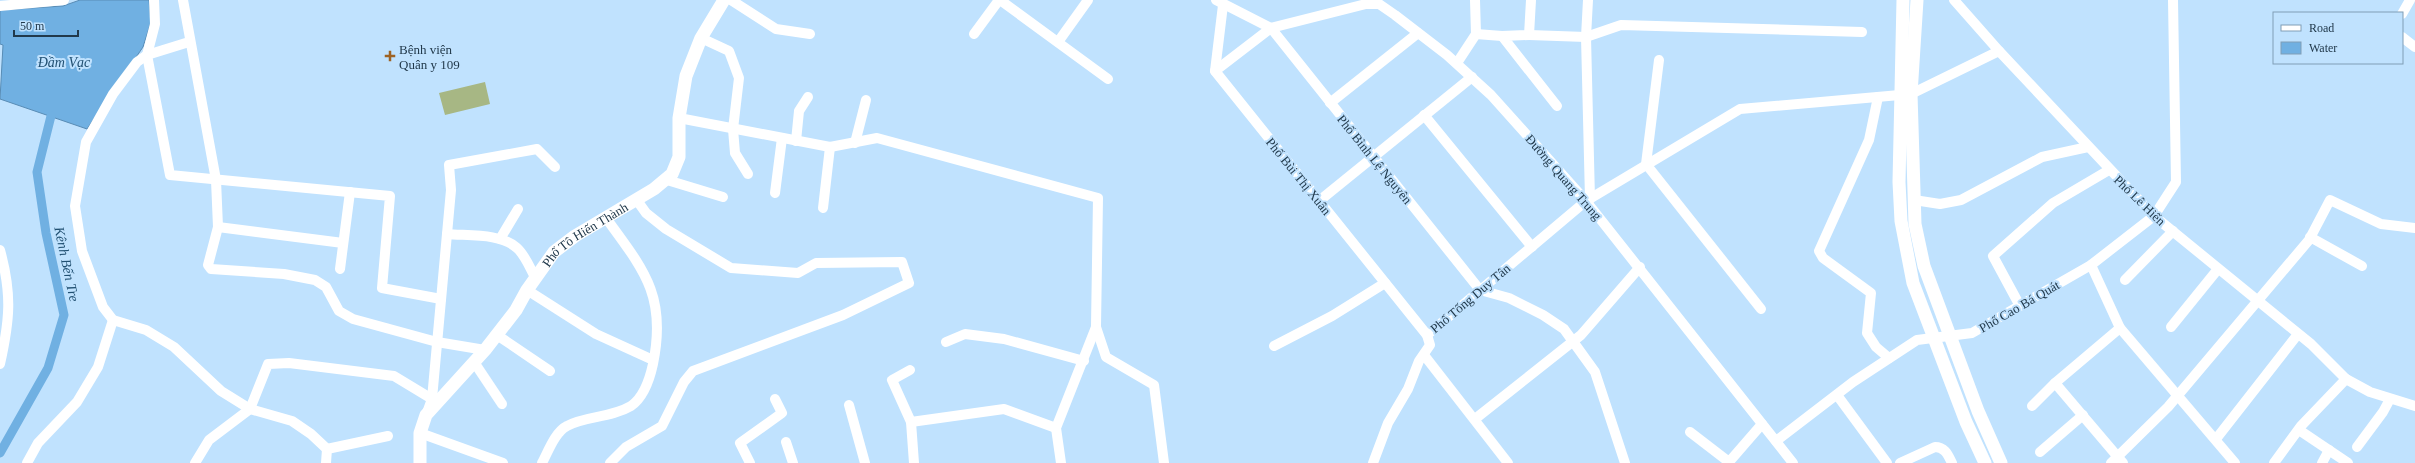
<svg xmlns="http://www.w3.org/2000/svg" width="2415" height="463" font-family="Georgia,serif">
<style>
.green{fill:#a7b784}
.water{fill:#70b0e2;stroke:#588cb5}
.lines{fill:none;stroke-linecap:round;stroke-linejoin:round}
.canal{stroke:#70b0e2;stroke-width:9}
.street{stroke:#fff;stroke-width:10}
.secondary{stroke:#fff;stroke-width:13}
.poi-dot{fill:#9d6223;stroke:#c0e2fe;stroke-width:1.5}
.labels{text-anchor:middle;stroke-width:4;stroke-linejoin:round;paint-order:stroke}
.poi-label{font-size:13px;fill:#21394b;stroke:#c0e2fe;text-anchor:start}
.street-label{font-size:13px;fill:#21394b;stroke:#c0e2fe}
.water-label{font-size:14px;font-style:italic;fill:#215072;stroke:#c0e2fe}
</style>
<rect width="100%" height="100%" fill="#c0e2fe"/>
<path class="green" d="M 485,82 L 490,104 L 445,115 L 439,93 Z"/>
<path class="water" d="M 80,0 L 149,0 L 151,22 L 143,47 L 87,129 L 0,99 L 3,45 L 0,44 L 0,10 L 63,6 Z"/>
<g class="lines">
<path class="canal" d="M 0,453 L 48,368 L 64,315 L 46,233 L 37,172 L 51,116"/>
<g class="street">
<path d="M 154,0 L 155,24 L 147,55 L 170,175 L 390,196 L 382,288 L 441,299"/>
<path d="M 183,0 L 216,180 L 218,227 L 208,265 L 211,269 L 284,274 L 315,280 L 326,287 L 339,311 L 353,319 L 437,342 L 485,350"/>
<path d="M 731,0 L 776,29 L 810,34"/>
<path d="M 1000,0 L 1108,79"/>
<path d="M 1216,0 L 1271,28 L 1480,290 L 1509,298 L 1543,315 L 1564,329 L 1595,372 L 1625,463"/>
<path d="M 1531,0 L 1529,35 L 1502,36 L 1557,106"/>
<path d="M 1588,0 L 1586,37 L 1590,199"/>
<path d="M 1954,0 L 1999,51 L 2154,216 L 2311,344 L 2346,379"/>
<path d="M 0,6 L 64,0"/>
<path d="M 2402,14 L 2410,0"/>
<path d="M 974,34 L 999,0"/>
<path d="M 1476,34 L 1502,36"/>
<path d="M 1529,35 L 1586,37 L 1621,25 L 1862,32"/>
<path d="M 2402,37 L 2415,47"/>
<path d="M 701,38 L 729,51 L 739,78 L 733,129 L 735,153 L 748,174"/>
<path d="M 189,42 L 147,55 L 137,62 L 113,94 L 86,142 L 75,206 L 82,251 L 103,307 L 113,320 L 146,330 L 174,347 L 221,391 L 250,409 L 292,421 L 311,434 L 327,449"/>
<path d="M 1058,42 L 1088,0"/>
<path d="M 1659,60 L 1646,164 L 1761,309"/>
<path d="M 1457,63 L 1476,34 L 1475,0"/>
<path d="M 1215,71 L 1223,5"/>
<path d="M 1878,97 L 1869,140 L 1819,251 L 1823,258 L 1871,293 L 1867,333 L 1876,347 L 1889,358"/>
<path d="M 1330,103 L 1418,33"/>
<path d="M 1424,115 L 1532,247"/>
<path d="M 679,118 L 830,147 L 877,138 L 1098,198 L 1096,327 L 1106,357 L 1154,385 L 1164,463"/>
<path d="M 796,141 L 799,111 L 808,97"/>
<path d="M 855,143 L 866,100"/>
<path d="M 667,180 L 723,197"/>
<path d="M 775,193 L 782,138"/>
<path d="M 1914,200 L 1940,204 L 1961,200 L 2042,157 L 2088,147"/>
<path d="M 1319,201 L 1472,77"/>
<path d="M 823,208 L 830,147"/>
<path d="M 218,227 L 343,243"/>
<path d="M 447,234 C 468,236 501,233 517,248 C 525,255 530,268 535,277"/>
<path d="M 2310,237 L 2362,266"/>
<path d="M 500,239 L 518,209"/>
<path d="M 0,250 C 12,294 10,319 0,364"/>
<path d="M 2091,265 L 2120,328 L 2235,463"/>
<path d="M 340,269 L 350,192"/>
<path d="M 2125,280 L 2173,231"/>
<path d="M 527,290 L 596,334 L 653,360"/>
<path d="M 2020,306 L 1993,256 L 2053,203 L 2109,170"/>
<path d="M 2171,327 L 2218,269"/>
<path d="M 497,335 L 550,371"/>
<path d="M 1427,335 L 1586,201 L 1740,109 L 1911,94 L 1999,51"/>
<path d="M 946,342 L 965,334 L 1004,339 L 1084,361"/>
<path d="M 1274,346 L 1332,316 L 1385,283"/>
<path d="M 1424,355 L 1508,463"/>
<path d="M 474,362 L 502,404"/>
<path d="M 910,370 L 892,380 L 911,422 L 914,463"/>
<path d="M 2055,383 L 2123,463"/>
<path d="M 1837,395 L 1887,463"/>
<path d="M 849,405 L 865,463"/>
<path d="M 2032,406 L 2055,383 L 2120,328"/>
<path d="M 428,410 L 432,399 L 451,190 L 449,165 L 537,149 L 555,167"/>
<path d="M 1475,419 L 1581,335 L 1640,267"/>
<path d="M 911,422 L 1004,409 L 1056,428"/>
<path d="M 2299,430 L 2348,463"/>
<path d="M 1690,432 L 1729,462 L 1762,424"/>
<path d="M 420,433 L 503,463"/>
<path d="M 2216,439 L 2298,334"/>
<path d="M 1776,441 L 1853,382 L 1917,340 L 1972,333 L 2091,265 L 2154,216 L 2176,182 L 2173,0"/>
<path d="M 786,442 L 793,463"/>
<path d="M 2357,447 L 2383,412 L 2390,399"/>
<path d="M 2040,452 L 2083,415"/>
<path d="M 27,463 L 38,443 L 77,402 L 98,367 L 113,320"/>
<path d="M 195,463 L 209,440 L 250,409 L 268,364 L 289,363 L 394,376 L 432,399"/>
<path d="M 326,463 L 327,449 L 388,436"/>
<path d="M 542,463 C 548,452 555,432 567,426 C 584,416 611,418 631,406 C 644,397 650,378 653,364 C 667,296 644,270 606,218"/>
<path d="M 610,463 L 626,447 L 662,426 L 684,382 L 693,371 L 843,315 L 909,283 L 902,262 L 816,263 L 798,273 L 731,268 L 666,229 L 646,213 L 636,199"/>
<path d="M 750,463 L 740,443 L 782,413 L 775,399"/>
<path d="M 1061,463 L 1056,428 L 1096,327"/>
<path d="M 1373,463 L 1388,423 L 1408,389 L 1419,361 L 1430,345 L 1427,335 L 1215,71 L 1271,28 L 1366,4 L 1379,4 L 1395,15 L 1447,55 L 1491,95 L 1586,201 L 1793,463"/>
<path d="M 1900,463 L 1935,447 C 1945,447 1948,455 1952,463"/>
<path d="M 2111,463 L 2168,407 L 2309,240 L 2330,200 L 2381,224 L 2415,228"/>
<path d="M 2274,463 L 2301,426 L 2346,379 L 2370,392 L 2415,406"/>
<path d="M 2322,463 L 2329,450"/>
</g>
<g class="secondary">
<path d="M 1903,0 L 1899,182 L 1901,221 L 1913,283 L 1966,422 L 1985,463"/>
<path d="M 1917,0 L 1911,94 L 1915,224 L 1924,266 L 1978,411 L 2001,463"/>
<path id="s1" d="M 420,463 L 420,433 L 426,415 L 485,350 L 516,310 L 527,290 L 554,252 L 575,236 L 654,189 L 672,174 L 679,157 L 679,118 L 686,76 L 701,38 L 724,0"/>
</g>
</g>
<path class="poi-dot" d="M388 50h4v4h4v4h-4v4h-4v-4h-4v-4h4z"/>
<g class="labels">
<g class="poi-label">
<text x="399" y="54">Bệnh viện<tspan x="399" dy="15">Quân y 109</tspan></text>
</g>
<g class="street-label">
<text transform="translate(1375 159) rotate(51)" y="5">Phố Bình Lệ Nguyên</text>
<text transform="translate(1299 176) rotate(51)" y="5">Phố Bùi Thị Xuân</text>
<text transform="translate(1564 177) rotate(49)" y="5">Đường Quang Trung</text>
<text transform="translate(2140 200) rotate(44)" y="5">Phố Lê Hiến</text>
<text dy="5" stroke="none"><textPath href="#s1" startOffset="292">Phố Tô Hiến Thành</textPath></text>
<text transform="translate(1470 298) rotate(-40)" y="5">Phố Tống Duy Tân</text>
<text transform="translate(2019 306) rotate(-30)" y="5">Phố Cao Bá Quát</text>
</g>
<g class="water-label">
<text x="64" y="67">Đầm Vạc</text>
<text transform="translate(67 264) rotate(78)" y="5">Kênh Bến Tre</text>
</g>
</g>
<rect x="2273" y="12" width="130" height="52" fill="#c0e2fe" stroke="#809eb6"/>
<rect x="2281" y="25" width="20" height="6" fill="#ffffff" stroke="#809eb6"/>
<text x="2309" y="32" font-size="12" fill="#21394b">Road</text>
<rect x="2281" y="42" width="20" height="12" fill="#70b0e2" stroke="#809eb6"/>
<text x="2309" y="52" font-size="12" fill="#21394b">Water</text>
<path d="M14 30v6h64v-6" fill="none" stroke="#21394b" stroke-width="2"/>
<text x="20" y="30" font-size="12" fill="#21394b" stroke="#c0e2fe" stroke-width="3" paint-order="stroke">50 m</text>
</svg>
